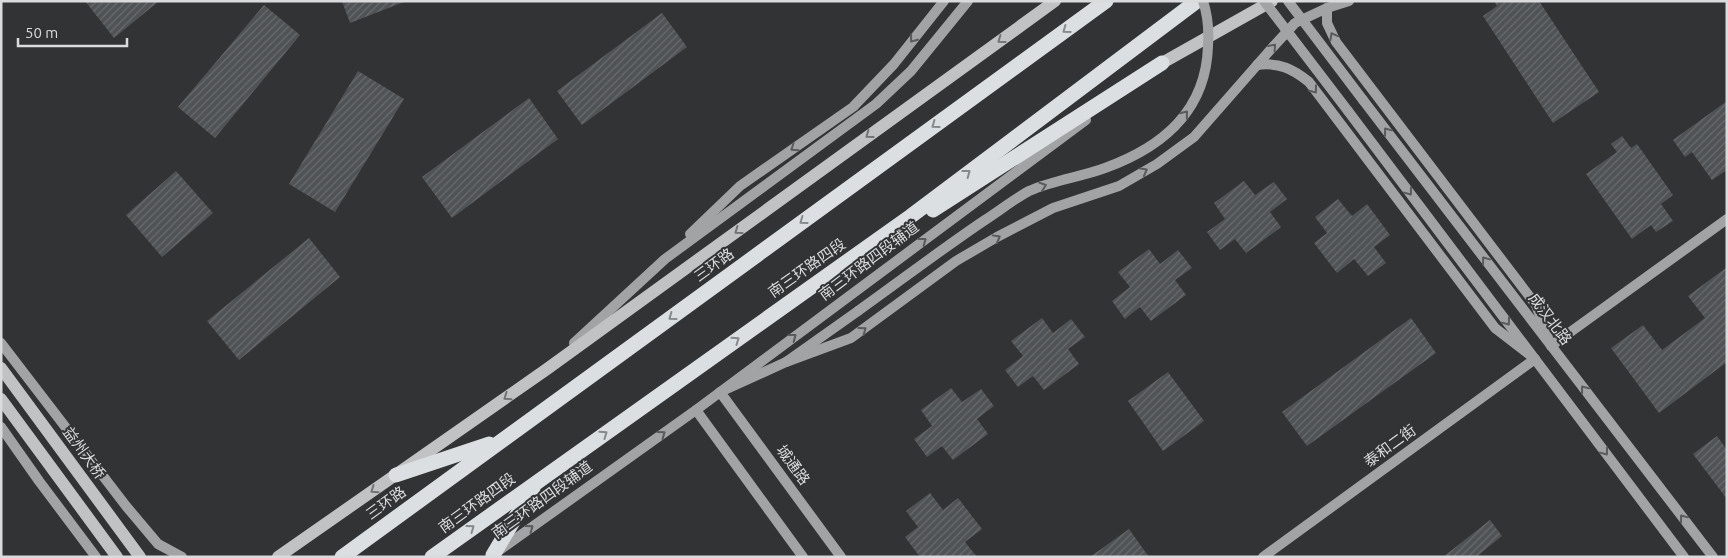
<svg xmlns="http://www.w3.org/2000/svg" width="1728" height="558" font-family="Ubuntu,'Noto Sans SC',sans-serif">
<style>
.building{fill:url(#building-hatch)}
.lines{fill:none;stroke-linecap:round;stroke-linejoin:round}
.secondary{stroke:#a1a3a5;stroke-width:10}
.primary{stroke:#c0c2c4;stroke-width:12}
.highway{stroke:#dbdfe1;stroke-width:15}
.secondary-bridge{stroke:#a1a3a5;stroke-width:10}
.oneway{stroke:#86898b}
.oneway2{stroke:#585a5c}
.oneway3{stroke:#717375}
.labels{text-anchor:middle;stroke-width:4;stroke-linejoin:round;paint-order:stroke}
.street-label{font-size:15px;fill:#d9dbdc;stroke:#313335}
</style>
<defs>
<pattern id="building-hatch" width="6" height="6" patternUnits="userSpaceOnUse" patternTransform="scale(1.25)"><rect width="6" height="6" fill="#505355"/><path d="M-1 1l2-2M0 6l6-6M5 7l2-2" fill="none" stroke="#696b6d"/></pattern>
</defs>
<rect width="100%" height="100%" fill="#313335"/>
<g class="building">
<path d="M 85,1 L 159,1 L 114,38 Z"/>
<path d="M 342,1 L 404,1 L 404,2 L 350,23 Z"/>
<path d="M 1494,1 L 1539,1 L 1599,92 L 1553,123 L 1483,16 L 1497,6 Z"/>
<path d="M 264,5 L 300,35 L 215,138 L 178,107 Z"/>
<path d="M 662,13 L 687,47 L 582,125 L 557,91 Z"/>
<path d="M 358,71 L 404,99 L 335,212 L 289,184 Z"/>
<path d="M 529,98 L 558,139 L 452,218 L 422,177 Z"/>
<path d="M 1727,101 L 1727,170 L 1712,180 L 1692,152 L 1685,157 L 1673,140 Z"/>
<path d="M 1622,136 L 1631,148 L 1637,144 L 1673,195 L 1661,204 L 1673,221 L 1656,232 L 1651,225 L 1632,239 L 1586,174 L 1617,152 L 1611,144 Z"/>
<path d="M 176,171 L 213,213 L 162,257 L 126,215 Z"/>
<path d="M 1244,181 L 1255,195 L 1274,182 L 1287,199 L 1270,212 L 1281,227 L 1246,253 L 1235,239 L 1220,250 L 1207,232 L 1225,219 L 1214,203 Z"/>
<path d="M 1338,199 L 1352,216 L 1367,204 L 1390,235 L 1374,247 L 1386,263 L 1368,276 L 1354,259 L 1337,273 L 1314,243 L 1327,233 L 1315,217 Z"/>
<path d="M 309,238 L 340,277 L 239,360 L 207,321 Z"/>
<path d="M 1149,249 L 1160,264 L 1178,250 L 1192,268 L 1175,280 L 1186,295 L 1151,321 L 1140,307 L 1125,319 L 1112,301 L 1130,287 L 1118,272 Z"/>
<path d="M 1727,267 L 1727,362 L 1659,413 L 1611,348 L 1643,325 L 1662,350 L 1705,318 L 1688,296 Z"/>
<path d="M 1042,318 L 1053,333 L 1071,319 L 1085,337 L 1068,349 L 1079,364 L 1044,390 L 1033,376 L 1018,387 L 1005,370 L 1023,356 L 1011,341 Z"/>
<path d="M 1411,318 L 1436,353 L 1307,446 L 1282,412 Z"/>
<path d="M 1168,372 L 1204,421 L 1163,451 L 1128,401 Z"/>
<path d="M 951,388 L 962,402 L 981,389 L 994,406 L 977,419 L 988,434 L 953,460 L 942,446 L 927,457 L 914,439 L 932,426 L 921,410 Z"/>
<path d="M 1717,436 L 1727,450 L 1727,499 L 1693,454 Z"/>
<path d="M 930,493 L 943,510 L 958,498 L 982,529 L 965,542 L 977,557 L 920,557 L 905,537 L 918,527 L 906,511 Z"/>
<path d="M 1490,520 L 1502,536 L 1476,557 L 1443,557 Z"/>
<path d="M 1129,529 L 1149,557 L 1090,557 Z"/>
</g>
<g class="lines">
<g class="secondary">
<path d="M 1327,8 L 1327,23 L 1336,42 L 1536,305 L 1551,346 L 1727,219"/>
<path d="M 1257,65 C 1279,62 1293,69 1309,82 L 1495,328 L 1535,359 L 1263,557"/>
<path d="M 1363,100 L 1713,557"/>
<path d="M 1348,111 L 1684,557"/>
<path d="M 690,234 L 740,186 L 853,107 L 894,64 L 944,1"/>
<path d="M 1,343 L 126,506 L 158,544 L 182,557"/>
<path d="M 574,343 L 665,259 L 876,104 L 911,71 L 968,1"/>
<path d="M 786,362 L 851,338 L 956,261 L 997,237 L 1053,208 L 1119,186 L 1157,164 L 1194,137 L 1272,48 L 1295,23 L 1327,8 L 1349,1"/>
<path d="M 696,410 L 803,557"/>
<path d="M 1,427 L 39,481 L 96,557"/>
<path d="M 497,552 L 696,410 L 1086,120"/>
<path d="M 841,557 L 720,392 L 786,362 L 858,311"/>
</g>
<g class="primary">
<path d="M 1162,63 L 1272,1"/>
<path d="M 1,368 L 140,557"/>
<path d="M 1,399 L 117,557"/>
<path d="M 278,557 L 547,369 L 1055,1"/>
</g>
<g class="highway">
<path d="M 933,210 L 1162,63"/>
<path d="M 396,475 L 489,444"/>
<path d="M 493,555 L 533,488"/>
<path d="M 342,557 L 1106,1"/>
<path d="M 432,557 L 911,216 L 1197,1"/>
</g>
<g class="secondary-bridge">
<path d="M 1264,1 L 1348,111"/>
<path d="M 1288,1 L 1363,100"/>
<path d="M 858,311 C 900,281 942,249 985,220 C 999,211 1014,199 1029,191 C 1053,180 1081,177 1105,168 C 1163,147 1206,111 1208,46 C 1209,31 1208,16 1203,1"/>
</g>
</g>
<defs><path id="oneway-chevron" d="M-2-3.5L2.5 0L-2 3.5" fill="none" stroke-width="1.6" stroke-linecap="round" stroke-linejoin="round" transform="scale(1.25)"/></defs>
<g class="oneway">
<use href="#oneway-chevron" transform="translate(1066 30) rotate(144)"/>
<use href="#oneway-chevron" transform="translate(935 125) rotate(144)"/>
<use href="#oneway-chevron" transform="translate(967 173) rotate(-37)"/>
<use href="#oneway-chevron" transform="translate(803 221) rotate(144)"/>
<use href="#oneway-chevron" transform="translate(672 317) rotate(144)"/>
<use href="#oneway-chevron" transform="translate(736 340) rotate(-35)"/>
<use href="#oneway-chevron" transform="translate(604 434) rotate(-35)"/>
<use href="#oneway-chevron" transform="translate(471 528) rotate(-36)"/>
</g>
<g class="oneway2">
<use href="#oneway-chevron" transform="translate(1333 36) rotate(-119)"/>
<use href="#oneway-chevron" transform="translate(913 39) rotate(128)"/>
<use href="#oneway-chevron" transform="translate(1273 47) rotate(-48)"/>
<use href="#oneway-chevron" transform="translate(1314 90) rotate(53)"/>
<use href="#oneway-chevron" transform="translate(1185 114) rotate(-51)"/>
<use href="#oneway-chevron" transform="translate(1387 131) rotate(-127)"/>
<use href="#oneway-chevron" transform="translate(794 148) rotate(145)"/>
<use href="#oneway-chevron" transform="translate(1144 171) rotate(-29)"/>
<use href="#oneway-chevron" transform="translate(1043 186) rotate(-19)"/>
<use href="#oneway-chevron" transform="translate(1409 192) rotate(53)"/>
<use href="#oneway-chevron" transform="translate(997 238) rotate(-29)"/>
<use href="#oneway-chevron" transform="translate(923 241) rotate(-37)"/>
<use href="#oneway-chevron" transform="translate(1485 260) rotate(-127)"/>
<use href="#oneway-chevron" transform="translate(1507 322) rotate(53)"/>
<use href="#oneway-chevron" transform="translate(863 330) rotate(-36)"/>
<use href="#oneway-chevron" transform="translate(793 337) rotate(-37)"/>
<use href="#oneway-chevron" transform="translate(1584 389) rotate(-127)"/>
<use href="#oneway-chevron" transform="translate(662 434) rotate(-36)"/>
<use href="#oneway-chevron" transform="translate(1605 452) rotate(53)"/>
<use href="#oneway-chevron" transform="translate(1683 518) rotate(-127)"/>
<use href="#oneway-chevron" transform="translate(530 528) rotate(-36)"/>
</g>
<g class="oneway3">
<use href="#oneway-chevron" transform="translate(1001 40) rotate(144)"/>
<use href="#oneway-chevron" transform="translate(869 135) rotate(144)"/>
<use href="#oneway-chevron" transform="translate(738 231) rotate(144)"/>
<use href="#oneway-chevron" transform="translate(507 397) rotate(145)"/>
<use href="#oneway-chevron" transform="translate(374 490) rotate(145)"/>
</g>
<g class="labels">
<g class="street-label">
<text transform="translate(869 261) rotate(-37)" y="5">南三环路四段辅道</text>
<text transform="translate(714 265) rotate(-36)" y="5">三环路</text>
<text transform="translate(807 268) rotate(-35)" y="5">南三环路四段</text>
<text transform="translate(1550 319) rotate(53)" y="5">成汉北路</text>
<text transform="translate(1390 446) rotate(-36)" y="5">泰和二街</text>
<text transform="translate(84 453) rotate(54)" y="5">益州大桥</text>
<text transform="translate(793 465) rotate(54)" y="5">城通路</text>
<text transform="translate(542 500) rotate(-36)" y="5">南三环路四段辅道</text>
<text transform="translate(386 503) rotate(-36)" y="5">三环路</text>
<text transform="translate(477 503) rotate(-36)" y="5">南三环路四段</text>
</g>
</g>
<rect width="1728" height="558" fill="none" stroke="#d9dbdc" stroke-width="5"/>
<path d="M18 38v8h109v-8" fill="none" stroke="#d9dbdc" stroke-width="2.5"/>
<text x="25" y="38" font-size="15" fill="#d9dbdc" stroke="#313335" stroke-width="4" paint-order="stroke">50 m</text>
</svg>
